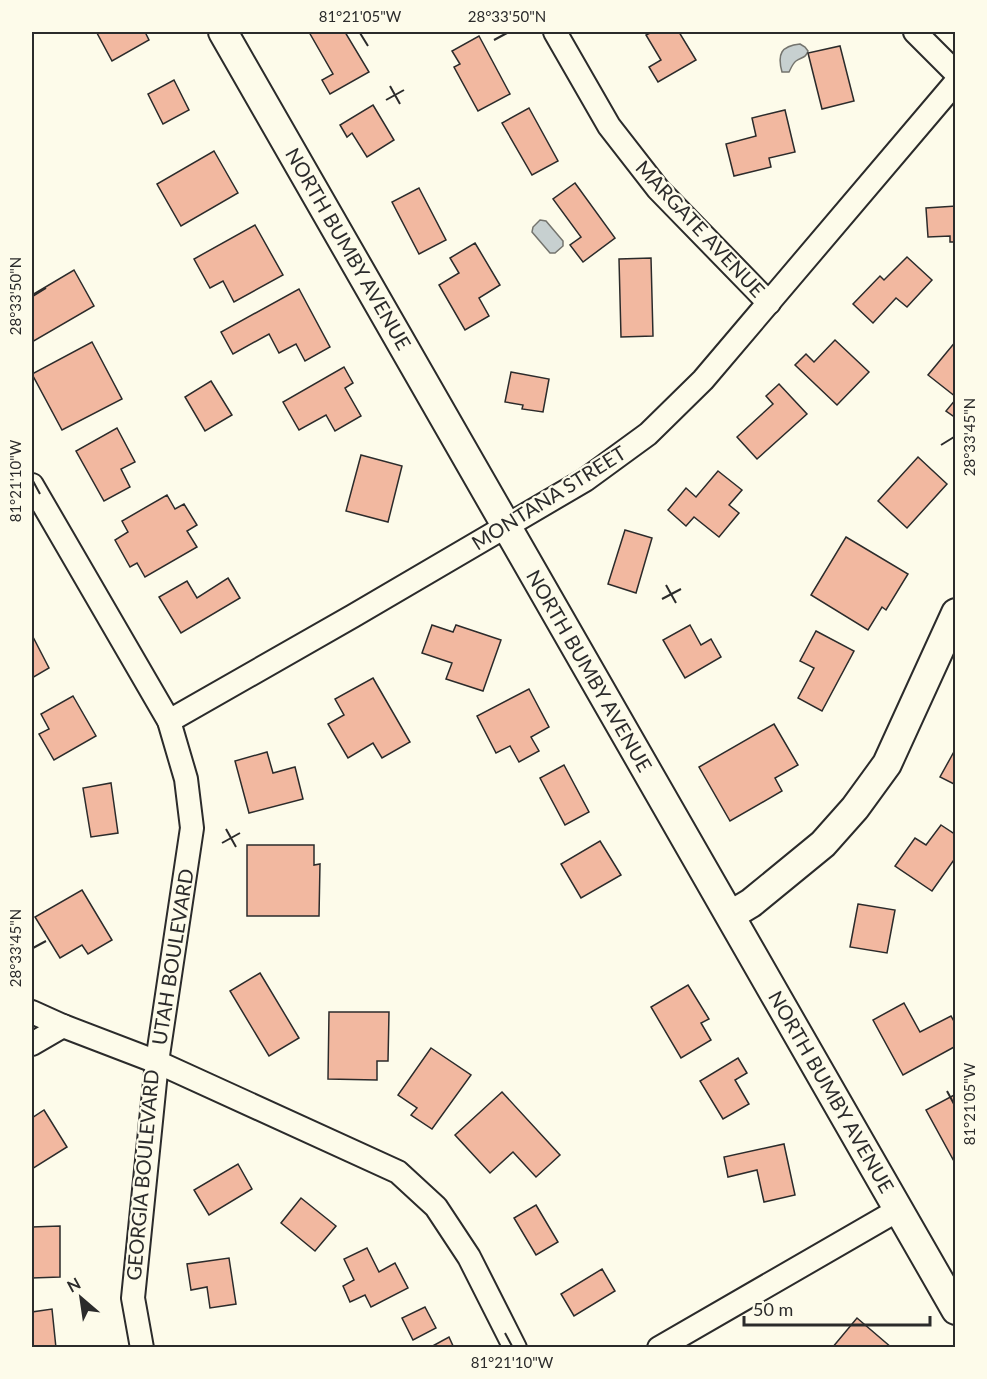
<svg xmlns="http://www.w3.org/2000/svg" width="987" height="1379" font-family="Lato,sans-serif">
<style>
.water{fill:#c7d0d0;stroke:#74746e;stroke-width:1.5}
.building{fill:#f2b8a0;stroke:#2b2b2b;stroke-width:1.5}
.lines{fill:none;stroke-linecap:round;stroke-linejoin:round}
.minor-casing{stroke:#2b2b2b;stroke-width:26}
.tertiary-casing{stroke:#2b2b2b;stroke-width:32}
.minor{stroke:#fdfbea;stroke-width:22}
.tertiary{stroke:#fdfbea;stroke-width:28}
.ticks{fill:none;stroke:#2b2b2b;stroke-width:2}
.labels{text-anchor:middle;stroke-width:4.5;stroke-linejoin:round;paint-order:stroke}
.street-label{font-size:20px;fill:#2b2b2b;stroke:#fdfbea}
.neatline{fill:none;stroke:#2b2b2b;stroke-width:2}
.ticks-label{font-size:15px;text-anchor:middle;fill:#2b2b2b}
</style>
<rect width="100%" height="100%" fill="#fdfbea"/>
<g class="water">
<path d="M 800,44 L 805,47 L 808,51 C 806,58 802,57 796,61 C 793,63 791,68 789,72 L 782,72 C 777,54 781,46 800,44 Z"/>
<path d="M 540,220 L 546,221 L 563,241 L 563,246 L 555,253 L 550,253 L 532,232 L 533,227 Z"/>
</g>
<g class="building">
<path d="M 99,32 L 145,32 L 149,40 L 112,61 L 97,33 Z"/>
<path d="M 309,32 L 345,32 L 369,72 L 330,94 L 322,80 L 333,74 Z"/>
<path d="M 652,32 L 679,32 L 696,60 L 658,82 L 649,67 L 661,60 L 646,35 Z"/>
<path d="M 479,36 L 510,94 L 478,111 L 454,67 L 460,64 L 452,51 Z"/>
<path d="M 840,46 L 854,101 L 822,109 L 808,53 Z"/>
<path d="M 174,80 L 189,110 L 163,124 L 148,94 Z"/>
<path d="M 373,105 L 394,140 L 367,157 L 352,133 L 347,137 L 340,125 Z"/>
<path d="M 529,108 L 558,161 L 532,175 L 502,123 Z"/>
<path d="M 785,110 L 795,152 L 769,158 L 771,167 L 734,176 L 726,144 L 756,136 L 752,118 Z"/>
<path d="M 214,151 L 238,193 L 181,226 L 157,184 Z"/>
<path d="M 575,183 L 615,238 L 583,262 L 570,245 L 581,237 L 553,199 Z"/>
<path d="M 419,188 L 446,240 L 419,254 L 392,202 Z"/>
<path d="M 956,206 L 956,242 L 950,242 L 950,236 L 928,237 L 926,208 Z"/>
<path d="M 255,225 L 283,275 L 234,302 L 223,281 L 210,288 L 194,259 Z"/>
<path d="M 475,243 L 500,285 L 479,298 L 489,316 L 465,330 L 439,285 L 459,273 L 450,258 Z"/>
<path d="M 907,257 L 932,280 L 907,307 L 896,298 L 873,323 L 853,304 L 880,276 L 884,280 Z"/>
<path d="M 651,258 L 653,336 L 621,337 L 619,259 Z"/>
<path d="M 74,270 L 94,306 L 32,342 L 32,295 Z"/>
<path d="M 299,289 L 330,347 L 305,361 L 296,344 L 279,353 L 269,334 L 233,354 L 221,332 Z"/>
<path d="M 835,340 L 869,372 L 837,405 L 795,365 L 806,354 L 814,362 Z"/>
<path d="M 956,341 L 956,397 L 928,375 Z"/>
<path d="M 92,342 L 122,399 L 62,430 L 32,374 Z"/>
<path d="M 344,367 L 353,383 L 345,388 L 361,416 L 335,431 L 326,415 L 299,430 L 283,402 Z"/>
<path d="M 511,372 L 549,379 L 543,412 L 522,409 L 523,405 L 505,402 Z"/>
<path d="M 211,381 L 232,415 L 205,431 L 185,397 Z"/>
<path d="M 779,384 L 807,414 L 757,459 L 737,437 L 773,404 L 766,396 Z"/>
<path d="M 956,399 L 956,418 L 946,411 Z"/>
<path d="M 117,428 L 135,462 L 121,469 L 130,487 L 104,501 L 76,451 Z"/>
<path d="M 361,455 L 402,466 L 388,522 L 346,511 Z"/>
<path d="M 918,457 L 947,484 L 907,528 L 878,501 Z"/>
<path d="M 718,471 L 742,490 L 729,505 L 739,513 L 719,537 L 694,517 L 686,526 L 668,510 L 686,488 L 696,497 Z"/>
<path d="M 167,495 L 175,509 L 184,504 L 197,525 L 187,531 L 197,547 L 145,577 L 137,563 L 130,567 L 115,540 L 128,532 L 122,521 Z"/>
<path d="M 625,530 L 652,538 L 636,593 L 608,584 Z"/>
<path d="M 846,537 L 908,574 L 886,610 L 882,607 L 868,630 L 811,595 Z"/>
<path d="M 228,578 L 240,598 L 181,633 L 159,597 L 187,581 L 197,598 Z"/>
<path d="M 432,625 L 453,632 L 456,625 L 501,640 L 483,691 L 446,679 L 452,663 L 422,653 Z"/>
<path d="M 690,625 L 701,645 L 711,639 L 721,657 L 685,678 L 663,640 Z"/>
<path d="M 816,631 L 854,651 L 822,711 L 798,698 L 814,668 L 800,661 Z"/>
<path d="M 32,635 L 49,668 L 32,678 Z"/>
<path d="M 373,678 L 410,742 L 382,758 L 373,743 L 348,758 L 328,724 L 344,715 L 335,699 Z"/>
<path d="M 529,689 L 549,727 L 531,737 L 539,751 L 519,762 L 510,746 L 496,753 L 477,716 Z"/>
<path d="M 73,696 L 96,736 L 54,760 L 39,734 L 49,729 L 41,714 Z"/>
<path d="M 774,724 L 798,765 L 775,778 L 782,791 L 730,821 L 699,767 Z"/>
<path d="M 956,748 L 956,785 L 940,777 Z"/>
<path d="M 267,752 L 273,773 L 295,767 L 303,799 L 249,813 L 235,761 Z"/>
<path d="M 564,765 L 589,812 L 565,825 L 540,778 Z"/>
<path d="M 111,783 L 118,833 L 91,837 L 83,788 Z"/>
<path d="M 941,825 L 956,835 L 956,857 L 932,891 L 895,866 L 915,838 L 926,845 Z"/>
<path d="M 600,841 L 621,875 L 581,898 L 561,864 Z"/>
<path d="M 247,845 L 314,845 L 314,865 L 320,864 L 319,916 L 247,916 Z"/>
<path d="M 82,890 L 112,940 L 88,954 L 82,945 L 60,958 L 35,917 Z"/>
<path d="M 858,904 L 895,910 L 887,953 L 850,947 Z"/>
<path d="M 260,973 L 299,1038 L 269,1056 L 230,991 Z"/>
<path d="M 688,985 L 709,1019 L 701,1023 L 711,1040 L 681,1058 L 651,1007 Z"/>
<path d="M 904,1003 L 920,1032 L 951,1016 L 956,1025 L 956,1046 L 903,1075 L 873,1020 Z"/>
<path d="M 329,1012 L 389,1012 L 388,1061 L 377,1061 L 377,1080 L 328,1079 Z"/>
<path d="M 431,1048 L 471,1075 L 432,1129 L 411,1115 L 417,1108 L 398,1095 Z"/>
<path d="M 738,1058 L 747,1073 L 735,1080 L 749,1104 L 723,1119 L 700,1081 Z"/>
<path d="M 502,1092 L 560,1155 L 536,1177 L 513,1152 L 490,1173 L 455,1135 Z"/>
<path d="M 956,1094 L 956,1163 L 955,1163 L 926,1110 Z"/>
<path d="M 44,1110 L 67,1147 L 32,1169 L 32,1118 Z"/>
<path d="M 784,1144 L 795,1195 L 764,1202 L 757,1170 L 728,1177 L 724,1157 Z"/>
<path d="M 238,1164 L 252,1189 L 209,1215 L 194,1190 Z"/>
<path d="M 301,1198 L 336,1226 L 315,1251 L 281,1223 Z"/>
<path d="M 536,1205 L 558,1242 L 536,1255 L 514,1218 Z"/>
<path d="M 60,1226 L 60,1277 L 32,1278 L 32,1227 Z"/>
<path d="M 367,1248 L 379,1272 L 395,1263 L 408,1288 L 371,1307 L 365,1295 L 350,1302 L 343,1286 L 354,1280 L 344,1259 Z"/>
<path d="M 229,1258 L 236,1304 L 210,1308 L 207,1287 L 191,1290 L 187,1264 Z"/>
<path d="M 602,1269 L 615,1291 L 574,1316 L 561,1294 Z"/>
<path d="M 425,1307 L 436,1328 L 413,1340 L 402,1318 Z"/>
<path d="M 52,1309 L 56,1348 L 32,1348 L 32,1312 Z"/>
<path d="M 857,1318 L 892,1348 L 832,1348 Z"/>
<path d="M 449,1337 L 454,1348 L 429,1348 Z"/>
</g>
<g class="lines">
<g class="minor-casing">
<g id="minor">
<path d="M 555,32 L 609,126 L 658,189 L 769,303"/>
<path d="M 915,32 L 956,73"/>
<path d="M 32,485 L 169,721 L 186,779 L 192,828 L 157,1062 L 133,1298 L 142,1348"/>
<path d="M 169,721 L 353,616 L 585,480 L 648,434 L 703,380 L 956,82"/>
<path d="M 32,1012 L 63,1026 L 157,1062 L 398,1172 L 436,1207 L 469,1257 L 515,1348"/>
<path d="M 32,1044 L 63,1026"/>
<path d="M 659,1348 L 898,1210"/>
</g>
</g>
<g class="tertiary-casing">
<g id="tertiary">
<path d="M 223,32 C 467,458 712,884 956,1310"/>
<path d="M 731,915 L 751,903 L 823,844 L 855,808 L 887,764 L 956,613"/>
</g>
</g>
<use href="#minor" class="minor"/>
<use href="#tertiary" class="tertiary"/>
</g>
<path class="ticks" d="M 360,33 L 368,46M 494,40 L 507,33M 390,86 L 400,104M 386,100 L 404,90M 33,296 L 46,288M 941,445 L 954,437M 33,481 L 40,494M 666,585 L 676,603M 662,599 L 681,589M 226,829 L 236,847M 222,843 L 240,833M 33,948 L 46,941M 947,1091 L 954,1104M 505,1333 L 512,1346"/>
<g class="labels">
<g class="street-label">
<text transform="translate(700 229) rotate(47)" y="7">MARGATE AVENUE</text>
<text transform="translate(348 249) rotate(60)" y="7">NORTH BUMBY AVENUE</text>
<text transform="translate(549 498) rotate(-32)" y="7">MONTANA STREET</text>
<text transform="translate(589 671) rotate(60)" y="7">NORTH BUMBY AVENUE</text>
<text transform="translate(173 957) rotate(-81)" y="7">UTAH BOULEVARD</text>
<text transform="translate(831 1092) rotate(60)" y="7">NORTH BUMBY AVENUE</text>
<text transform="translate(143 1175) rotate(-85)" y="7">GEORGIA BOULEVARD</text>
</g>
</g>
<rect width="987" height="1379" fill="none" stroke="#fdfbea" stroke-width="66"/>
<g transform="translate(81 1298) rotate(331)" stroke="#fdfbea" stroke-width="4.5" paint-order="stroke">
<path d="M0-4.5L10 22L0 15L-10 22Z" fill="#2b2b2b"/>
<text y="-9" font-size="16" font-weight="bold" text-anchor="middle" fill="#2b2b2b">N</text>
</g>
<path d="M744 1316v9h186v-9" fill="none" stroke="#2b2b2b" stroke-width="3"/>
<text x="753" y="1316" font-size="18" fill="#2b2b2b" stroke="#fdfbea" stroke-width="4.5" paint-order="stroke">50 m</text>
<rect x="33" y="33" width="921" height="1313" class="neatline"/>
<g class="ticks-label">
<text x="360" y="22">81°21'05"W</text>
<text x="507" y="22">28°33'50"N</text>
<text transform="translate(16 296) rotate(-90)" y="5">28°33'50"N</text>
<text transform="translate(970 437) rotate(-90)" y="5">28°33'45"N</text>
<text transform="translate(16 481) rotate(-90)" y="5">81°21'10"W</text>
<text transform="translate(16 948) rotate(-90)" y="5">28°33'45"N</text>
<text transform="translate(970 1104) rotate(-90)" y="5">81°21'05"W</text>
<text x="512" y="1368">81°21'10"W</text>
</g>
</svg>
